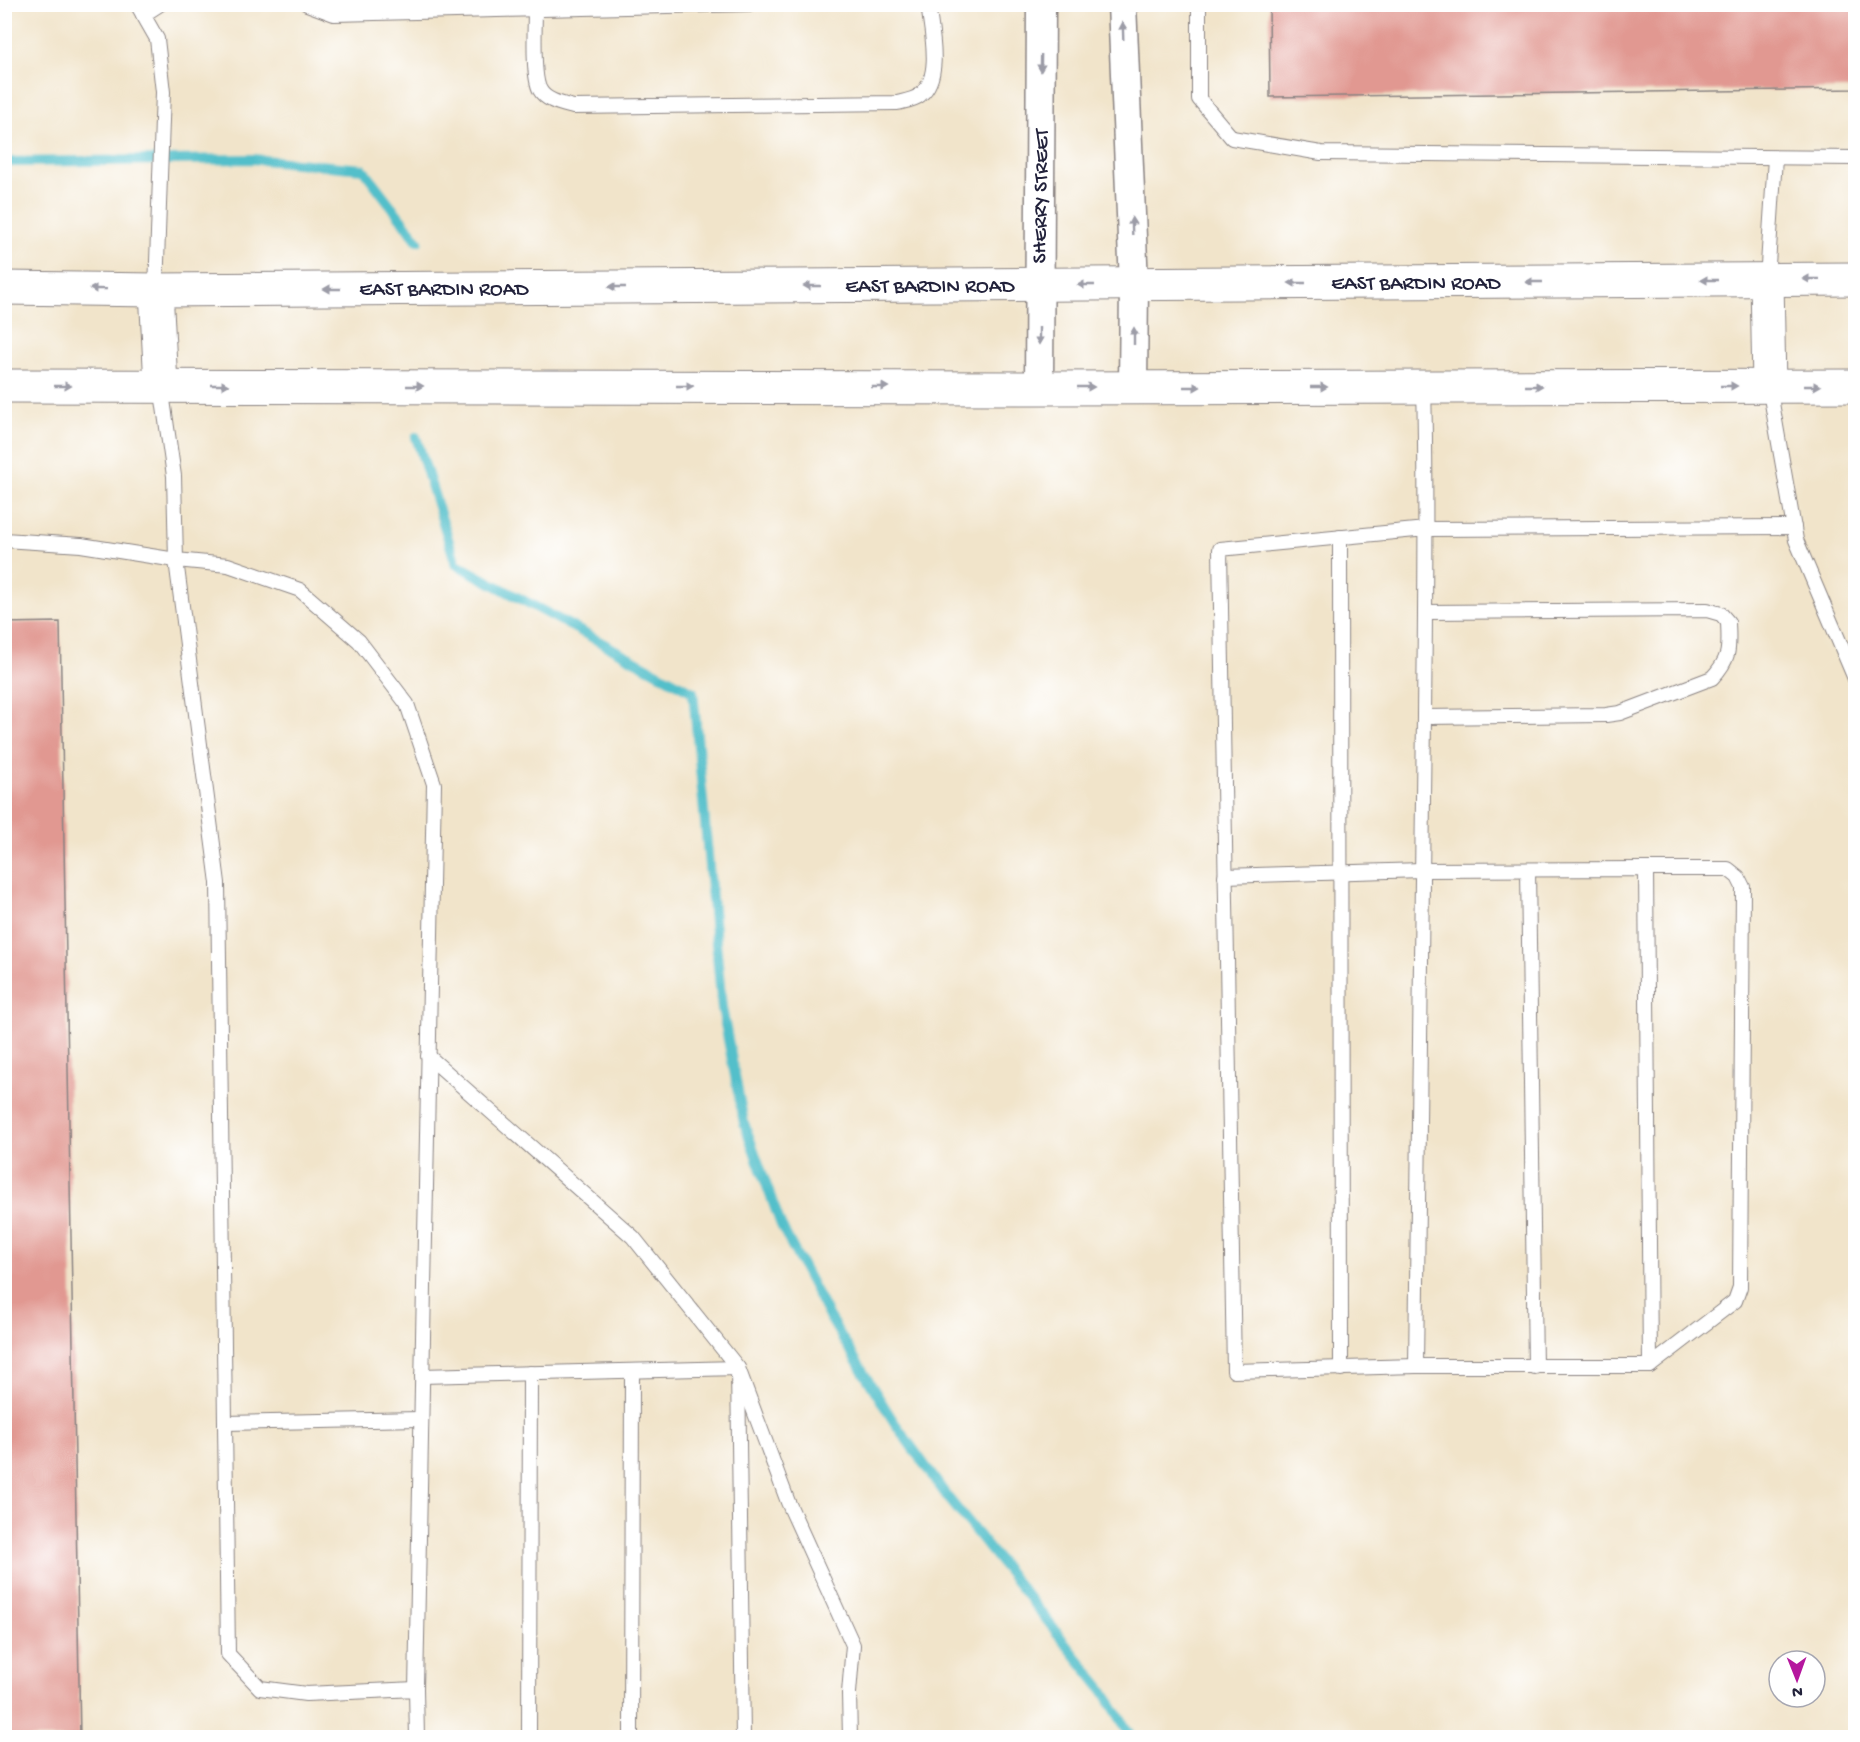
<svg xmlns="http://www.w3.org/2000/svg" width="1860" height="1742" font-family="'Gochi Hand',sans-serif">
<style>
.lines{fill:none;stroke-linecap:round;stroke-linejoin:round}
.stream{stroke:#52bfca;stroke-width:10}
.building{fill:#e19891}
.lane-casing{stroke:#8a8382;stroke-width:16}
.street-casing{stroke:#8a8382;stroke-width:31}
.secondary-casing{stroke:#8a8382;stroke-width:35}
.lane{stroke:#fff;stroke-width:14}
.street{stroke:#fff;stroke-width:28}
.secondary{stroke:#fff;stroke-width:33}
.oneway{fill:#9c9ca7}
.labels{text-anchor:middle;stroke-width:4.5;stroke-linejoin:round;paint-order:stroke}
.street-label{font-size:21px;fill:#22223b;stroke:#fff}
</style>
<rect width="100%" height="100%" fill="#fff"/>
<filter id="ink" filterUnits="userSpaceOnUse"><feTurbulence type="fractalNoise" baseFrequency=".0167" numOctaves="2"/><feDisplacementMap in="SourceGraphic" scale="12" xChannelSelector="R" yChannelSelector="G"/><feConvolveMatrix kernelMatrix="1 2 1 2 8 2 1 2 1" color-interpolation-filters="sRGB"/></filter>
<filter id="wash" filterUnits="userSpaceOnUse"><feTurbulence type="fractalNoise" baseFrequency=".008" numOctaves="4" result="noise"/><feDisplacementMap in="SourceGraphic" scale="24" xChannelSelector="R" yChannelSelector="G"/><feGaussianBlur stdDeviation="1.35" result="paint"/><feColorMatrix in="noise" values="0 0 0 0 0 0 0 0 0 0 0 0 0 0 0 0 0 1.4 0 .05"/><feComposite in="paint" operator="in"/></filter>
<g filter="url(#wash)">
<rect width="100%" height="100%" fill="#f1e4ca"/>
<g class="lines">
<g class="stream">
<path d="M 4,162 L 252,159 L 363,169 L 418,241"/>
<path d="M 416,437 L 456,564 L 693,692 L 722,1008 L 744,1123 L 781,1225 L 828,1315 L 894,1422 L 946,1495 L 1103,1690 L 1132,1738"/>
</g>
</g>
<g id="blocks">
<g class="building">
<path d="M 1269,4 L 1856,4 L 1856,89 L 1270,97 Z"/>
<path d="M 60,622 L 80,1738 L 4,1738 L 4,623 Z"/>
</g>
</g>
</g>
<g filter="url(#ink)">
<use href="#blocks" fill-opacity="0" stroke="#8a8382" stroke-width="1.5"/>
<g class="lines">
<g class="lane-casing">
<g id="lane">
<path d="M 137,4 L 157,39 L 163,92 L 156,290"/>
<path d="M 307,4 L 334,14 L 750,4"/>
<path d="M 1199,4 L 1199,99 L 1232,138 L 1321,153 L 1856,158"/>
<path d="M 535,9 C 535,27 532,76 540,90 C 546,101 562,104 573,107 L 897,103 C 905,101 914,100 920,95 C 943,77 931,31 928,4"/>
<path d="M 143,15 L 160,4"/>
<path d="M 1767,280 L 1775,158"/>
<path d="M 161,386 L 174,476 L 176,560 L 228,565 L 300,590 L 359,641 L 407,704 L 434,784 L 416,1689"/>
<path d="M 1769,386 L 1796,540 L 1856,681"/>
<path d="M 1424,387 C 1427,497 1425,607 1424,717 L 1416,1366 L 1234,1371 L 1220,549 L 1426,529 L 1794,527"/>
<path d="M 1340,537 L 1341,1369"/>
<path d="M 4,540 L 81,545 L 176,560 L 218,883 L 228,1654 L 260,1688 L 306,1694 L 416,1689 L 417,1738"/>
<path d="M 1424,717 L 1606,715 L 1620,713 L 1712,678 C 1731,658 1729,648 1728,622 L 1721,614 L 1707,610 L 1425,612"/>
<path d="M 1646,869 L 1728,869 L 1738,877 L 1743,887 L 1740,1287 L 1735,1301 L 1650,1366"/>
<path d="M 1528,870 L 1535,1367"/>
<path d="M 1225,876 L 1422,870 L 1646,869 L 1650,1366 L 1416,1366"/>
<path d="M 428,1056 L 633,1237 L 738,1368 L 788,1502 L 853,1645 L 849,1693 L 850,1738"/>
<path d="M 422,1376 L 738,1368 L 743,1738"/>
<path d="M 225,1423 L 420,1419"/>
<path d="M 529,1738 L 530,1373"/>
<path d="M 631,1738 L 632,1371"/>
</g>
</g>
<g class="street-casing">
<g id="street">
<path d="M 1122,4 L 1134,284 L 1133,387"/>
<path d="M 1039,388 L 1041,4"/>
</g>
</g>
<g class="secondary-casing">
<g id="secondary">
<path d="M 1767,280 L 1769,386"/>
<path d="M 4,288 L 156,290 L 1856,279"/>
<path d="M 156,290 L 161,385"/>
<path d="M 4,386 L 1039,388 L 1856,386"/>
</g>
</g>
<use href="#lane" class="lane"/>
<use href="#street" class="street"/>
<use href="#secondary" class="secondary"/>
</g>
<defs><path id="oneway-solid" d="M-6-.8H1V-3.2L6.5 0L1 3.2V.8H-6Z" transform="scale(1.5)"/></defs>
<g class="oneway">
<use href="#oneway-solid" transform="translate(1123 31) rotate(-92)"/>
<use href="#oneway-solid" transform="translate(1041 63) rotate(91)"/>
<use href="#oneway-solid" transform="translate(1132 226) rotate(-92)"/>
<use href="#oneway-solid" transform="translate(1811 279) rotate(180)"/>
<use href="#oneway-solid" transform="translate(1709 280) rotate(180)"/>
<use href="#oneway-solid" transform="translate(1534 282) rotate(180)"/>
<use href="#oneway-solid" transform="translate(1297 283) rotate(180)"/>
<use href="#oneway-solid" transform="translate(1086 285) rotate(180)"/>
<use href="#oneway-solid" transform="translate(812 286) rotate(180)"/>
<use href="#oneway-solid" transform="translate(617 287) rotate(180)"/>
<use href="#oneway-solid" transform="translate(98 289) rotate(-179)"/>
<use href="#oneway-solid" transform="translate(332 289) rotate(180)"/>
<use href="#oneway-solid" transform="translate(1039 336) rotate(90)"/>
<use href="#oneway-solid" transform="translate(1134 336) rotate(-90)"/>
<use href="#oneway-solid" transform="translate(220 385)"/>
<use href="#oneway-solid" transform="translate(63 386)"/>
<use href="#oneway-solid" transform="translate(415 386)"/>
<use href="#oneway-solid" transform="translate(685 386)"/>
<use href="#oneway-solid" transform="translate(1534 386)"/>
<use href="#oneway-solid" transform="translate(1729 386)"/>
<use href="#oneway-solid" transform="translate(1812 386)"/>
<use href="#oneway-solid" transform="translate(880 387)"/>
<use href="#oneway-solid" transform="translate(1086 387)"/>
<use href="#oneway-solid" transform="translate(1192 387)"/>
<use href="#oneway-solid" transform="translate(1319 387)"/>
</g>
</g>
<g class="labels">
<g class="street-label">
<text transform="translate(1039 196) rotate(-89)" y="7">SHERRY STREET</text>
<text x="1416" y="289">EAST BARDIN ROAD</text>
<text x="930" y="292">EAST BARDIN ROAD</text>
<text x="444" y="295">EAST BARDIN ROAD</text>
</g>
</g>
<rect width="1860" height="1742" fill="none" stroke="#fff" stroke-width="24"/>
<g transform="translate(1797 1679) rotate(179)"><circle r="28" fill="#ffffff" stroke="#a7a7b1" stroke-width="1.5"/>
<path d="M0-4.5L10 22L0 15L-10 22Z" fill="#b5179e"/>
<text y="-9" font-size="16" font-weight="bold" text-anchor="middle" fill="#22223b">N</text>
</g>
</svg>
